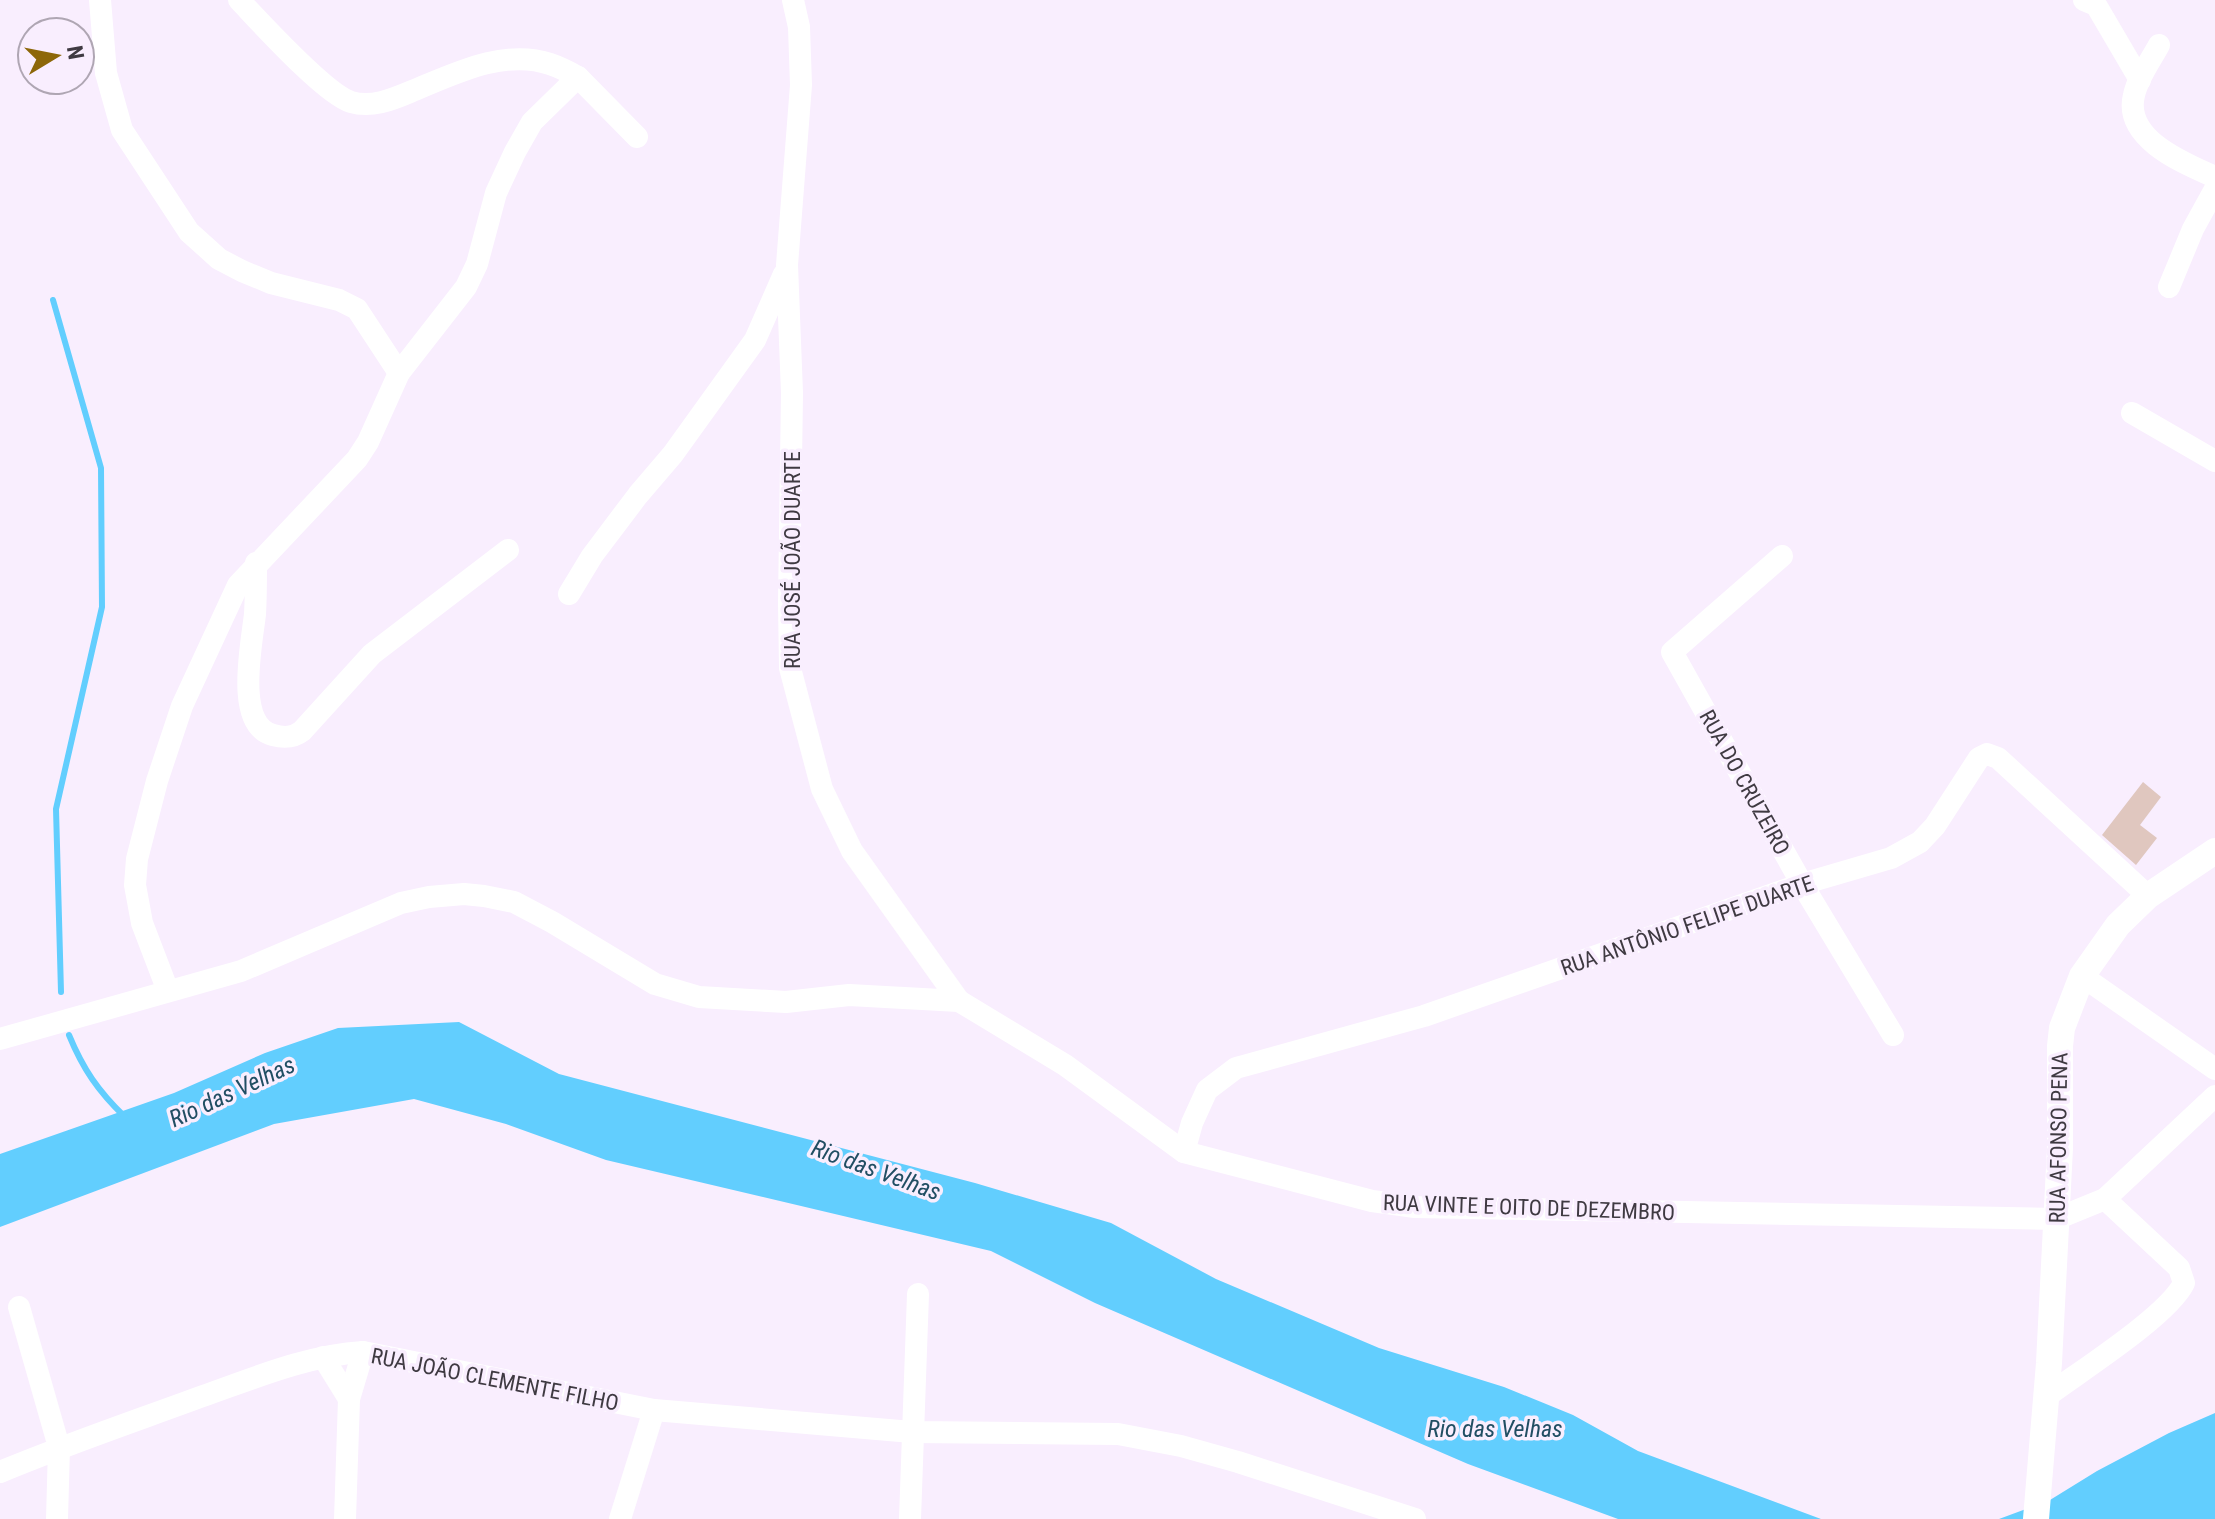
<svg xmlns="http://www.w3.org/2000/svg" width="2215" height="1519" font-family="'Roboto Condensed',sans-serif">
<style>
.water{fill:#62cefe}
.lines{fill:none;stroke-linecap:round;stroke-linejoin:round}
.stream{stroke:#62cefe;stroke-width:6}
.building{fill:#e0c7bf}
.minor{stroke:#fff;stroke-width:22}
.major{stroke:#fff;stroke-width:26}
.labels{text-anchor:middle;stroke-width:7;stroke-linejoin:round;paint-order:stroke}
.street-label{font-size:22px;fill:#3f3a42;stroke:#f9eefe}
.water-label{font-size:24px;font-style:italic;fill:#214e63;stroke:#f9eefe}
</style>
<rect width="100%" height="100%" fill="#f9eefe"/>
<g class="water">
<path d="M 459,1022 L 559,1074 L 975,1183 L 1111,1223 L 1216,1279 L 1379,1348 L 1504,1387 L 1573,1415 L 1638,1451 L 1821,1519 L 1618,1519 L 1468,1464 L 1095,1303 L 991,1251 L 606,1160 L 506,1124 L 414,1099 L 274,1124 L 0,1227 L 0,1154 L 174,1093 L 265,1053 L 338,1028 Z"/>
<path d="M 2215,1413 L 2215,1519 L 1999,1519 L 2050,1500 L 2097,1471 L 2169,1433 Z"/>
</g>
<g class="lines">
<g class="stream">
<path d="M 53,300 L 101,468 L 102,607 L 56,809 L 61,992"/>
<path d="M 69,1035 C 83,1069 98,1091 125,1117"/>
</g>
</g>
<path class="building" d="M 2143,782 L 2161,797 L 2140,825 L 2157,838 L 2136,865 L 2102,835 Z"/>
<g class="lines">
<g class="minor">
<path d="M 100,0 L 106,73 L 122,130 L 189,232 L 219,259 L 242,271 L 271,283 L 339,300 L 357,309 L 399,373"/>
<path d="M 239,0 C 261,23 325,94 351,102 C 371,108 391,100 410,92 C 452,75 503,48 550,64 C 559,67 569,72 578,77"/>
<path d="M 793,0 L 799,27 L 801,85 L 787,265 L 792,393 L 789,603 L 790,668 L 822,789 L 852,851 L 959,1001"/>
<path d="M 2084,0 L 2096,5 L 2140,80"/>
<path d="M 2159,45 C 2151,60 2138,77 2134,95 C 2123,139 2184,163 2215,177"/>
<path d="M 2169,287 L 2193,229 L 2215,189"/>
<path d="M 2132,413 L 2215,461"/>
<path d="M 1782,556 L 1672,652 L 1802,884 L 1893,1035"/>
<path d="M 256,563 C 256,580 256,597 255,614 C 252,643 234,725 273,735 C 284,738 293,738 302,731 L 372,654 L 508,550"/>
<path d="M 569,594 L 592,556 L 638,495 L 673,454 L 755,340 L 784,274"/>
<path d="M 2082,976 L 2215,1069"/>
<path d="M 168,991 L 142,923 L 135,885 L 137,859 L 157,781 L 182,706 L 238,585 L 357,459 L 368,442 L 399,373 L 466,287 L 477,264 L 496,193 L 515,152 L 532,122 L 578,77 L 637,137"/>
<path d="M 0,1039 L 241,971 L 401,903 L 429,897 L 464,894 L 484,896 L 514,902 L 552,922 L 655,984 L 699,997 L 786,1002 L 849,995 L 959,1001 L 1065,1065 L 1184,1152 L 1372,1201 L 1415,1207 L 2056,1219 L 2105,1199 L 2215,1096"/>
<path d="M 1184,1152 L 1192,1123 L 1207,1090 L 1236,1068 L 1424,1016 L 1802,884 L 1891,858 L 1920,842 L 1935,826 L 1979,758 L 1987,754 L 1998,758 L 2148,896"/>
<path d="M 19,1307 L 59,1447 L 57,1519"/>
<path d="M 323,1357 L 349,1399"/>
<path d="M 2047,1396 C 2079,1372 2168,1316 2184,1283 L 2179,1268 L 2105,1199"/>
<path d="M 0,1472 C 67,1444 135,1421 203,1396 C 254,1378 309,1355 363,1352 L 654,1410 L 912,1432 L 1118,1434 L 1181,1446 L 1238,1462 L 1415,1519"/>
<path d="M 345,1519 L 349,1399 L 363,1352"/>
<path d="M 620,1519 L 654,1410"/>
<path d="M 910,1519 L 918,1294"/>
</g>
<path class="major" d="M 2036,1519 L 2049,1363 L 2060,1148 L 2060,1046 L 2062,1028 L 2082,976 L 2118,925 L 2148,896 L 2215,851"/>
</g>
<g class="labels">
<g class="street-label">
<text transform="translate(792 560) rotate(-90)" y="8">RUA JOSÉ JOÃO DUARTE</text>
<text transform="translate(1745 782) rotate(61)" y="8">RUA DO CRUZEIRO</text>
<text transform="translate(1687 925) rotate(-19)" y="8">RUA ANTÔNIO FELIPE DUARTE</text>
<text transform="translate(2058 1138) rotate(-89)" y="8">RUA AFONSO PENA</text>
<text transform="translate(1529 1207) rotate(2)" y="8">RUA VINTE E OITO DE DEZEMBRO</text>
<text transform="translate(495 1379) rotate(11)" y="8">RUA JOÃO CLEMENTE FILHO</text>
</g>
<g class="water-label">
<text transform="translate(232 1092) rotate(-25)" y="8">Rio das Velhas</text>
<text transform="translate(876 1170) rotate(20)" y="8">Rio das Velhas</text>
<text x="1495" y="1437">Rio das Velhas</text>
</g>
</g>
<g transform="translate(56 56) rotate(80)"><circle r="38" fill="#f9eefe" stroke="#afa6b3" stroke-width="2"/>
<path d="M0-6L14 30L0 20L-14 30Z" fill="#8d6709"/>
<text y="-12" font-size="22" font-weight="bold" text-anchor="middle" fill="#3f3a42">N</text>
</g>
</svg>
